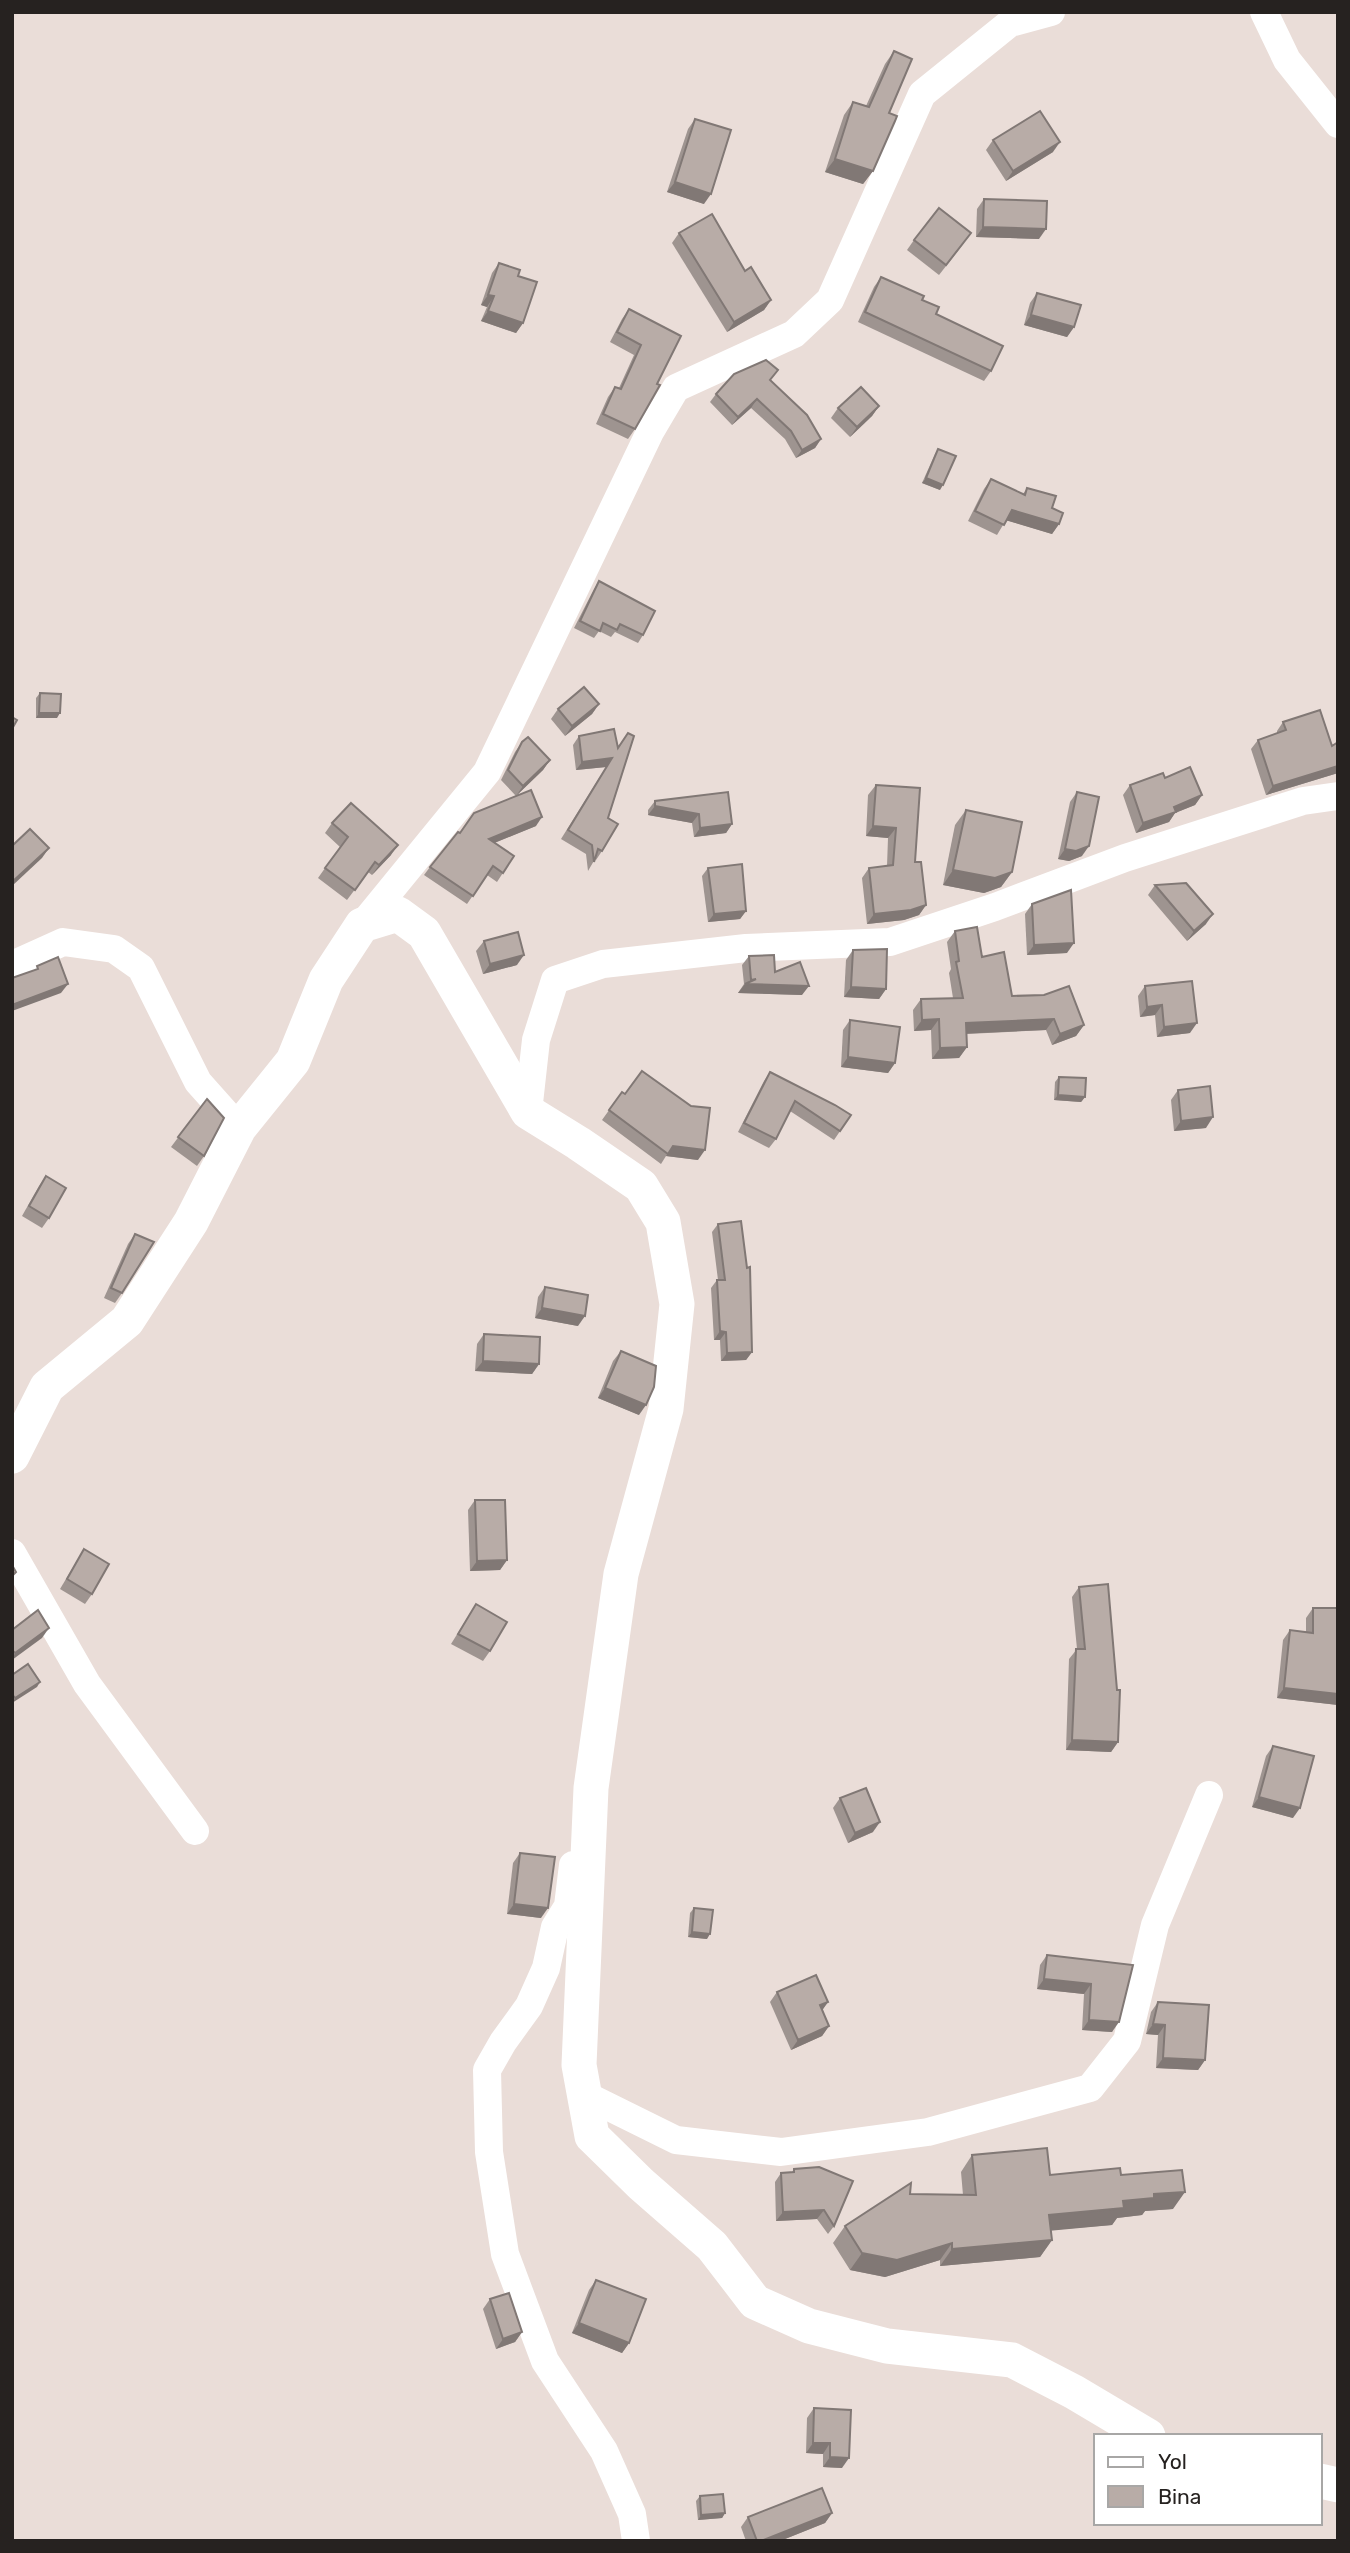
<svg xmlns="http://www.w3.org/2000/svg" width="1350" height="2553" font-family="Rubik,sans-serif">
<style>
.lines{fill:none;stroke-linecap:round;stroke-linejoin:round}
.minor{stroke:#fff;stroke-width:28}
.tertiary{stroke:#fff;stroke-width:35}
.wall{fill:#9e9490}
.shaded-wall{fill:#817875}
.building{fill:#b8aca7;stroke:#817875;stroke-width:2}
</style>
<rect width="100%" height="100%" fill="#eaddd8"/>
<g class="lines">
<g class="minor">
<path d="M 1264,12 L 1287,60 L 1338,124"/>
<path d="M 362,925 L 487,772 L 650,432 L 676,388 L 794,334 L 830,300 L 922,94 L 1010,23 L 1051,12"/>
<path d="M 12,965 L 63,942 L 114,949 L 141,968 L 198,1082 L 239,1128"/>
<path d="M 528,1112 L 536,1040 L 555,980 L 603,964 L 746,948 L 890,942 L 995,907 L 1125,858 L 1303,801 L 1338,796"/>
<path d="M 12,1553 L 87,1684 L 195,1831"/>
<path d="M 573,1865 L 568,1906 L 555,1927 L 546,1968 L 529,2006 L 503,2042 L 487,2070 L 489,2152 L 505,2254 L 545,2361 L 604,2451 L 632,2514 L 636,2541"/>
<path d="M 585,2095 L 676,2140 L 781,2152 L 928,2132 L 1090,2088 L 1127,2041 L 1155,1925 L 1209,1795"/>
</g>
<g class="tertiary">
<path d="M 12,1456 L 47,1387 L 127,1321 L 191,1222 L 239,1128 L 293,1061 L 326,980 L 362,925 L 398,914 L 424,933 L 528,1112 L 578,1143 L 641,1186 L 663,1222 L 677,1304 L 666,1409 L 621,1574 L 591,1788 L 579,2065 L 592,2136 L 641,2184 L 712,2246 L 755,2302 L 809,2326 L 887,2346 L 1012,2360 L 1074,2392 L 1148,2436"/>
<path d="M 1320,2481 L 1338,2485"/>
</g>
</g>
<g class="wall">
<path d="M 894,51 L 889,113 L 873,171 L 863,184 L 825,172 L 844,115 L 853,102 L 866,106 L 885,64 Z"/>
<path d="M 695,119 L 704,204 L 667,192 L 688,129 Z"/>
<path d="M 993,140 L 1053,152 L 1006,181 L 986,150 Z"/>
<path d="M 984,199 L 1039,239 L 976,237 L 977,209 Z"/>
<path d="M 679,233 L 745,271 L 771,300 L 764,310 L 727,332 L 672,243 Z"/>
<path d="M 914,240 L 964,243 L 939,275 L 907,250 Z"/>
<path d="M 499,263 L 523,323 L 516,333 L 481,321 L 487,307 L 481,305 L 492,273 Z"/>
<path d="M 881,277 L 936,314 L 991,371 L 984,381 L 858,322 L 874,287 Z"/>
<path d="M 1037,293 L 1074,327 L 1067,337 L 1024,325 L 1030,303 Z"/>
<path d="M 629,309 L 657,384 L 635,429 L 628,439 L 596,424 L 608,397 L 615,387 L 619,388 L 634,355 L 610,342 L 622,319 Z"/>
<path d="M 771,380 L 821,439 L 815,448 L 796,458 L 785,439 L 751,408 L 732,425 L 710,402 L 716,394 Z"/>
<path d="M 879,406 L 872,416 L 850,437 L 831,418 L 838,408 Z"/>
<path d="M 938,449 L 940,490 L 922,483 L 935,454 Z"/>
<path d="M 991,479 L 1023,494 L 1027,488 L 1052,508 L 1059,524 L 1052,534 L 1006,520 L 997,535 L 968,521 L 984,489 Z"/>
<path d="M 599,581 L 643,635 L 638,643 L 615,632 L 611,637 L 599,631 L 594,638 L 574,628 L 594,589 Z"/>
<path d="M 40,693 L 57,718 L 36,718 L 36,698 Z"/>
<path d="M 599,704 L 592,714 L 565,736 L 551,719 L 558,709 Z"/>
<path d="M 1283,722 L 1332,746 L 1338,742 L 1338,773 L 1266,795 L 1251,749 L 1258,740 L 1277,733 L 1277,731 Z"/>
<path d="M 628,733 L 608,818 L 602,851 L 596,860 L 595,859 L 588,871 L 586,854 L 561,839 L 606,767 L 576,770 L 573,745 L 579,736 L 618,747 Z"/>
<path d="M 522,742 L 550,760 L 543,770 L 517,795 L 536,826 L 494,843 L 514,856 L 497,882 L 487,875 L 467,904 L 424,875 L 430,867 L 460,833 L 516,796 L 501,780 L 515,752 Z"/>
<path d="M 1165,778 L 1202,795 L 1195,805 L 1175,813 L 1169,822 L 1136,833 L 1123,795 L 1130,785 Z"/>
<path d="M 876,785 L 915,862 L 926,905 L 919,915 L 904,920 L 867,924 L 862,878 L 869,868 L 887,866 L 888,838 L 866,836 L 868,795 Z"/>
<path d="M 1077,792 L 1082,856 L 1069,861 L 1058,859 L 1070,802 Z"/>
<path d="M 655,801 L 732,824 L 726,833 L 694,837 L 692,823 L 648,815 L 648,810 Z"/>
<path d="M 966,810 L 1012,872 L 1001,887 L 984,893 L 943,885 L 955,825 Z"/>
<path d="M 332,823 L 391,855 L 372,875 L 368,872 L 347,900 L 318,878 L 340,847 L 325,833 Z"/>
<path d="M 708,868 L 746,911 L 740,919 L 708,922 L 702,876 Z"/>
<path d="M 1155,885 L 1206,924 L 1187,941 L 1148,895 Z"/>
<path d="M 1032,904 L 1067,953 L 1027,955 L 1025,914 Z"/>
<path d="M 955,931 L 982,957 L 1012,996 L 1084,1025 L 1076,1036 L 1052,1045 L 1046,1030 L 967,1034 L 967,1047 L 959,1058 L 932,1059 L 931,1030 L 914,1031 L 913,1010 L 921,999 L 953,998 L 949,973 L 951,969 L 947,942 Z"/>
<path d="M 484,941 L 517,965 L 483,974 L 476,951 Z"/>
<path d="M 853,950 L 886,989 L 879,999 L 844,997 L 846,960 Z"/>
<path d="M 749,956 L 775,972 L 802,995 L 738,993 L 744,984 L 742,965 Z"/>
<path d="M 1145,986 L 1190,1033 L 1157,1037 L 1155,1015 L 1140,1017 L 1138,996 Z"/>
<path d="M 850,1020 L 895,1063 L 888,1073 L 841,1067 L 843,1030 Z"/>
<path d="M 770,1072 L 851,1115 L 834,1140 L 790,1111 L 776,1139 L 769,1148 L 738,1132 L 764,1081 Z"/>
<path d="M 1059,1077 L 1085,1097 L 1081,1102 L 1054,1100 L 1055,1082 Z"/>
<path d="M 1178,1090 L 1206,1128 L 1174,1131 L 1171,1100 Z"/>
<path d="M 622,1092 L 698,1160 L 666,1156 L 661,1164 L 602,1120 Z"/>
<path d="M 207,1099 L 204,1156 L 197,1166 L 171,1147 Z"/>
<path d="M 46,1176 L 49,1218 L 42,1228 L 22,1216 L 39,1186 Z"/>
<path d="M 718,1224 L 752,1352 L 746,1360 L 721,1361 L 720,1340 L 714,1340 L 711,1288 L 717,1280 L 718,1280 L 712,1232 Z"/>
<path d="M 135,1234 L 122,1293 L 115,1303 L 104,1298 L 128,1244 Z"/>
<path d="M 545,1287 L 578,1326 L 535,1318 L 538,1297 Z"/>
<path d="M 484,1334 L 539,1364 L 532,1374 L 475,1371 L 477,1344 Z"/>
<path d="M 621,1351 L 639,1415 L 598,1398 L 613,1361 Z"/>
<path d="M 475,1500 L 507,1560 L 500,1570 L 470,1571 L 468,1510 Z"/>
<path d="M 84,1549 L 92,1594 L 85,1604 L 60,1589 Z"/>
<path d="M 1079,1587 L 1118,1742 L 1111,1752 L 1066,1750 L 1069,1659 L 1077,1649 L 1072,1597 Z"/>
<path d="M 476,1604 L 490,1651 L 483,1661 L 451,1644 Z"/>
<path d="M 1313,1608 L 1338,1705 L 1277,1698 L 1283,1640 L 1290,1630 L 1306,1632 L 1306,1618 Z"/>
<path d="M 1273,1746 L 1293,1818 L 1252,1807 L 1266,1756 Z"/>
<path d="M 840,1798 L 873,1832 L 848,1843 L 833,1808 Z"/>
<path d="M 520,1853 L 541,1918 L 507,1914 L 513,1863 Z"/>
<path d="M 694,1908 L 707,1939 L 688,1937 L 690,1913 Z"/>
<path d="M 1047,1955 L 1133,1965 L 1112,2032 L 1082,2030 L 1084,1994 L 1037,1989 L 1040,1965 Z"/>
<path d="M 777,1992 L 828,2002 L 822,2010 L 829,2026 L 822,2036 L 791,2050 L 770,2002 Z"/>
<path d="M 1158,2002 L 1205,2060 L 1198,2070 L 1156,2068 L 1158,2035 L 1146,2034 L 1151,2012 Z"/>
<path d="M 972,2155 L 1050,2175 L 1121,2175 L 1173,2209 L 1145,2211 L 1142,2215 L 1117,2218 L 1112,2225 L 1051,2230 L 1052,2240 L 1040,2257 L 940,2266 L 940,2260 L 885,2277 L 850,2270 L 833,2243 L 845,2226 L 910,2194 L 963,2195 L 961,2172 Z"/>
<path d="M 794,2169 L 853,2181 L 834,2226 L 828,2234 L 817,2219 L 776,2221 L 775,2182 L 781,2173 L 792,2172 Z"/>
<path d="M 596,2280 L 629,2343 L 622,2353 L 572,2333 L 589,2290 Z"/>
<path d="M 490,2299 L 522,2332 L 515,2342 L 496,2349 L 483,2309 Z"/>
<path d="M 814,2408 L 842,2468 L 823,2467 L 823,2454 L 806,2453 L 807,2418 Z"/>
<path d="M 700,2496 L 725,2513 L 722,2518 L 698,2520 L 696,2501 Z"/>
<path d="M 832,2513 L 825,2523 L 780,2541 L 746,2541 L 741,2527 L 748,2517 Z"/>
</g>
<g class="shaded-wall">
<path d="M 1060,142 L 1053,152 L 1006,181 L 1013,171 Z"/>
<path d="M 835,159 L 873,171 L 863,184 L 825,172 Z"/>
<path d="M 675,182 L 711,194 L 704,204 L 667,192 Z"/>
<path d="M 983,227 L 1046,229 L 1039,239 L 976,237 Z"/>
<path d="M 488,295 L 494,296 L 487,307 L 481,305 Z"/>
<path d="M 771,300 L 764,310 L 727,332 L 734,322 Z"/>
<path d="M 488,311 L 523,323 L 516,333 L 481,321 Z"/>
<path d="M 1031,315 L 1074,327 L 1067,337 L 1024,325 Z"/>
<path d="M 757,399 L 751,408 L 732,425 L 738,417 Z"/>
<path d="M 879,406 L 872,416 L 850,437 L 857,427 Z"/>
<path d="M 821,439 L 815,448 L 796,458 L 802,450 Z"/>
<path d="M 926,478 L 943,485 L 940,490 L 922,483 Z"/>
<path d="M 1012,510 L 1059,524 L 1052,534 L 1005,520 Z"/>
<path d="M 599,704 L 592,714 L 565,736 L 572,726 Z"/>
<path d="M 39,713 L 60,713 L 57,718 L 36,718 Z"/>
<path d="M 612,758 L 606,767 L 576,770 L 582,762 Z"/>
<path d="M 550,760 L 543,770 L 516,796 L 523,786 Z"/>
<path d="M 1338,766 L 1338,773 L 1266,795 L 1273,786 Z"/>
<path d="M 1202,795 L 1195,805 L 1175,813 L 1169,822 L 1136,833 L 1143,823 L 1174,807 Z"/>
<path d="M 655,806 L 699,814 L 692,823 L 648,815 Z"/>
<path d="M 542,817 L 536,826 L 482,848 L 489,839 Z"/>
<path d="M 732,824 L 726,833 L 694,837 L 700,828 Z"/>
<path d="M 873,826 L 896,828 L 888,838 L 866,836 Z"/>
<path d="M 398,845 L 391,855 L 372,875 L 379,865 Z"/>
<path d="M 1089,846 L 1082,856 L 1069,861 L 1058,859 L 1065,849 Z"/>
<path d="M 49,848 L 42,858 L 12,886 L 12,882 Z"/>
<path d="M 953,870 L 1012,872 L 1001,887 L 984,893 L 943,885 Z"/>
<path d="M 926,905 L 919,915 L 904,920 L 867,924 L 874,914 Z"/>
<path d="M 746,911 L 740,919 L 708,922 L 714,914 Z"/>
<path d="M 1213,914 L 1206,924 L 1187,941 L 1194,931 Z"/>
<path d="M 1074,943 L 1067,953 L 1027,955 L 1034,945 Z"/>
<path d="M 524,955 L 517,965 L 483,974 L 490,964 Z"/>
<path d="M 756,979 L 809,986 L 802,995 L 738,993 L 745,984 L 748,984 L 751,980 Z"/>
<path d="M 68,984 L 61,993 L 12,1011 L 12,1005 Z"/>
<path d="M 851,987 L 886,989 L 879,999 L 844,997 Z"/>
<path d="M 1162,1005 L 1155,1015 L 1140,1017 L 1147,1007 Z"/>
<path d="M 939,1019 L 931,1030 L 914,1031 L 922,1020 Z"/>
<path d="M 1054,1019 L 1046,1030 L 958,1034 L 966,1023 Z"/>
<path d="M 1197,1023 L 1190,1033 L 1157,1037 L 1164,1027 Z"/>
<path d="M 1084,1025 L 1076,1036 L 1052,1045 L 1060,1034 Z"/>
<path d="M 967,1047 L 959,1058 L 932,1059 L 940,1048 Z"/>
<path d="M 848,1057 L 895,1063 L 888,1073 L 841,1067 Z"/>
<path d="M 1058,1095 L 1085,1097 L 1081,1102 L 1054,1100 Z"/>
<path d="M 1213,1117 L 1206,1128 L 1174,1131 L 1181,1121 Z"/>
<path d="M 673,1146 L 705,1150 L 698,1160 L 666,1156 Z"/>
<path d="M 542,1308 L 585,1316 L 578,1326 L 535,1318 Z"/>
<path d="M 720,1331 L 726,1332 L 720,1340 L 714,1340 Z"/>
<path d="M 752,1352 L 746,1360 L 721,1361 L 727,1353 Z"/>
<path d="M 483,1361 L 539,1364 L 532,1374 L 475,1371 Z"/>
<path d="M 605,1388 L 646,1405 L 639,1415 L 598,1398 Z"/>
<path d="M 507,1560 L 500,1570 L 470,1571 L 477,1561 Z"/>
<path d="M 49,1628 L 42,1638 L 12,1660 L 12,1658 L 15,1653 Z"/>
<path d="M 40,1682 L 37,1687 L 12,1703 L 15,1698 Z"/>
<path d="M 1284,1688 L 1338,1694 L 1338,1705 L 1277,1698 Z"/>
<path d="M 1072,1740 L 1118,1742 L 1111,1752 L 1066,1750 Z"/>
<path d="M 1259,1797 L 1300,1808 L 1293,1818 L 1252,1807 Z"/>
<path d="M 880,1822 L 873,1832 L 848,1843 L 855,1833 Z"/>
<path d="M 514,1904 L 548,1908 L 541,1918 L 507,1914 Z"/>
<path d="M 692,1932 L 710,1934 L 707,1939 L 688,1937 Z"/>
<path d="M 1044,1979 L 1091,1984 L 1084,1994 L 1037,1989 Z"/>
<path d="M 828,2002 L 821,2012 L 820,2005 Z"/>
<path d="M 1089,2020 L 1119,2022 L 1112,2032 L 1082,2030 Z"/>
<path d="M 1153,2024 L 1165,2025 L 1158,2035 L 1146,2034 Z"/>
<path d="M 829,2026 L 822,2036 L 791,2050 L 798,2040 Z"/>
<path d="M 1163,2058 L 1205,2060 L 1198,2070 L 1156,2068 Z"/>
<path d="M 1185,2192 L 1173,2209 L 1145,2211 L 1142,2215 L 1117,2218 L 1112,2225 L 1037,2232 L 1049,2215 L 1123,2201 L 1154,2194 Z"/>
<path d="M 824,2210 L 817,2219 L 776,2221 L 783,2212 Z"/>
<path d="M 1052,2240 L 1040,2257 L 940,2266 L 952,2249 Z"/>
<path d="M 952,2243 L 940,2260 L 885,2277 L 850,2270 L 862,2253 Z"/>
<path d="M 579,2323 L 629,2343 L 622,2353 L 572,2333 Z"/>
<path d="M 522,2332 L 515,2342 L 496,2349 L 503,2339 Z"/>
<path d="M 813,2443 L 830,2443 L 823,2454 L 806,2453 Z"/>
<path d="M 830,2457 L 849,2458 L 842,2468 L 823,2467 Z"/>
<path d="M 725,2513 L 722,2518 L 698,2520 L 701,2515 Z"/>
<path d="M 832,2513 L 825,2523 L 780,2541 L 761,2541 Z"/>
</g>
<g class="building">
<path d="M 894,51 L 912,59 L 889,113 L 897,116 L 895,121 L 873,171 L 835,159 L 853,102 L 869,107 Z"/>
<path d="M 1040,111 L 1060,142 L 1013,171 L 993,140 Z"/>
<path d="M 695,119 L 731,130 L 711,194 L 675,182 Z"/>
<path d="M 984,199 L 1047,201 L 1046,229 L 983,227 Z"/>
<path d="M 939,208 L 971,233 L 946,265 L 914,240 Z"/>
<path d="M 712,214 L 745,271 L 751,267 L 771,300 L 734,322 L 679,233 Z"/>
<path d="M 499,263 L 520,270 L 518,276 L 537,282 L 523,323 L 488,311 L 494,296 L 488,295 Z"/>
<path d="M 881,277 L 924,296 L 922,300 L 939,307 L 936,314 L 1003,346 L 991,371 L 865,312 Z"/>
<path d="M 1037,293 L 1081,305 L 1074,327 L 1031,315 Z"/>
<path d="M 629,309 L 681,336 L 657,384 L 660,385 L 635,429 L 603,414 L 615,387 L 621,389 L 641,345 L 617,332 Z"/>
<path d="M 766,360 L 778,370 L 770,380 L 807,415 L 821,439 L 802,450 L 791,431 L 757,399 L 738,417 L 716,394 L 734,374 Z"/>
<path d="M 861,387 L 879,406 L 857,427 L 838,408 Z"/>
<path d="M 938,449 L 956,456 L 943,485 L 926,478 Z"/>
<path d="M 991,479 L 1025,495 L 1027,488 L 1056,496 L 1052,508 L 1063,513 L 1059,524 L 1012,510 L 1004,525 L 975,511 Z"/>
<path d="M 599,581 L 655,611 L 643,635 L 620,624 L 617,630 L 603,623 L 600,631 L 580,621 Z"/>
<path d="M 584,687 L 599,704 L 572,726 L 558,709 Z"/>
<path d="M 40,693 L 61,694 L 60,713 L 39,713 Z"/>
<path d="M 1320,710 L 1332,746 L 1338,742 L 1338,766 L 1273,786 L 1258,740 L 1286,730 L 1283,722 Z"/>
<path d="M 12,717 L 17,720 L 12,729 Z"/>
<path d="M 614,729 L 618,748 L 628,733 L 634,736 L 608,818 L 618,824 L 602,851 L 598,849 L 594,862 L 592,845 L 568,830 L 612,758 L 582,762 L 579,736 Z"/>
<path d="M 528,737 L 550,760 L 523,786 L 508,770 L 522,742 Z"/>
<path d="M 1190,767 L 1202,795 L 1174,807 L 1176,812 L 1143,823 L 1130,785 L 1163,773 L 1165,778 Z"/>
<path d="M 876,785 L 920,788 L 915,862 L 921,862 L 926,905 L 911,910 L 874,914 L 869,868 L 893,865 L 896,828 L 873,826 Z"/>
<path d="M 531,790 L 542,817 L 489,839 L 514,856 L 503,873 L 493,866 L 473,896 L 430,867 L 458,832 L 460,833 L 474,813 Z"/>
<path d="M 728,792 L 732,824 L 700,828 L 699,814 L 655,806 L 655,801 Z"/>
<path d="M 1077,792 L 1099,797 L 1089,846 L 1076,851 L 1065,849 Z"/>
<path d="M 351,803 L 398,845 L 379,865 L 375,862 L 355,890 L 325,868 L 348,837 L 332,823 Z"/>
<path d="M 966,810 L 1022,822 L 1012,872 L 995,878 L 953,870 Z"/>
<path d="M 30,829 L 49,848 L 12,882 L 12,846 Z"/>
<path d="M 742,864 L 746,911 L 714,914 L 708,868 Z"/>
<path d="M 1186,883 L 1213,914 L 1194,931 L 1155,885 Z"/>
<path d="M 1071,890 L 1074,943 L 1034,945 L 1032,904 Z"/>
<path d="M 977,927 L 982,957 L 1004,952 L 1012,996 L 1044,995 L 1069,986 L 1084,1025 L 1060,1034 L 1054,1019 L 966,1023 L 967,1047 L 940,1048 L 939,1019 L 922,1020 L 921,999 L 963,998 L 956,962 L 959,961 L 955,931 Z"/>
<path d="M 518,932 L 524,955 L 490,964 L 484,941 Z"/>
<path d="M 887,949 L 886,989 L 851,987 L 853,950 Z"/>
<path d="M 774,955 L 775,972 L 800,962 L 809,986 L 745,984 L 756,979 L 751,980 L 749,956 Z"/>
<path d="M 58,957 L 68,984 L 12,1005 L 12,978 L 38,969 L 37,966 Z"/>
<path d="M 1192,981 L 1197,1023 L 1164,1027 L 1162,1005 L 1147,1007 L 1145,986 Z"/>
<path d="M 850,1020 L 900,1027 L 895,1063 L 848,1057 Z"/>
<path d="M 642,1071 L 691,1106 L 710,1108 L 705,1150 L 673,1146 L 668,1154 L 609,1110 L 622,1092 L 625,1094 Z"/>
<path d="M 770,1072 L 835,1105 L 851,1115 L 840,1131 L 795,1101 L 776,1139 L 744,1123 Z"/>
<path d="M 1059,1077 L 1086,1078 L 1085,1097 L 1058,1095 Z"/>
<path d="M 1210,1086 L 1213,1117 L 1181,1121 L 1178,1090 Z"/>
<path d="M 207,1099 L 224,1118 L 204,1156 L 178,1137 Z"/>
<path d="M 46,1176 L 66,1188 L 49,1218 L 29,1206 Z"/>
<path d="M 741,1221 L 747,1268 L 750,1267 L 752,1352 L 727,1353 L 726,1332 L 720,1331 L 717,1280 L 725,1280 L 718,1224 Z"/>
<path d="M 135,1234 L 154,1242 L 122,1293 L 111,1288 Z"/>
<path d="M 545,1287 L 588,1295 L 585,1316 L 542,1308 Z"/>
<path d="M 484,1334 L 540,1337 L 539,1364 L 483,1361 Z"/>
<path d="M 621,1351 L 656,1366 L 654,1387 L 646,1405 L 605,1388 Z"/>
<path d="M 475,1500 L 505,1500 L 507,1560 L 477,1561 Z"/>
<path d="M 84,1549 L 109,1564 L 92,1594 L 67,1579 Z"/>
<path d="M 12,1565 L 16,1572 L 13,1575 L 12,1574 Z"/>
<path d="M 1108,1584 L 1117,1690 L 1120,1690 L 1118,1742 L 1072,1740 L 1076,1649 L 1085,1649 L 1079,1587 Z"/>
<path d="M 476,1604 L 507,1622 L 490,1651 L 458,1634 Z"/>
<path d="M 1313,1608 L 1338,1608 L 1338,1694 L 1284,1688 L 1290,1630 L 1313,1633 Z"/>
<path d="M 38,1610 L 49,1628 L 15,1653 L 12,1650 L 12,1630 Z"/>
<path d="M 28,1664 L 40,1682 L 15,1698 L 12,1694 L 12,1675 Z"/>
<path d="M 1273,1746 L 1314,1756 L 1300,1808 L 1259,1797 Z"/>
<path d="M 866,1788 L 880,1822 L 855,1833 L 840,1798 Z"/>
<path d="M 520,1853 L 555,1857 L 548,1908 L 514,1904 Z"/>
<path d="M 694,1908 L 713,1910 L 710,1934 L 692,1932 Z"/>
<path d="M 1047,1955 L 1133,1965 L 1119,2022 L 1089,2020 L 1091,1984 L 1044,1979 Z"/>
<path d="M 816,1975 L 828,2002 L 820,2005 L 829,2026 L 798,2040 L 777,1992 Z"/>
<path d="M 1158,2002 L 1209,2005 L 1205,2060 L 1163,2058 L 1165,2025 L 1153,2024 Z"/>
<path d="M 1047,2148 L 1050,2175 L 1120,2168 L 1121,2175 L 1182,2170 L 1185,2192 L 1154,2194 L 1154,2198 L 1123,2201 L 1124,2208 L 1049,2215 L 1052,2240 L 952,2249 L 952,2243 L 897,2260 L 862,2253 L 845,2226 L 911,2183 L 910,2194 L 976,2195 L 972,2155 Z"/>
<path d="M 819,2167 L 853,2181 L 834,2226 L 824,2210 L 783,2212 L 781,2173 L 794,2172 L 794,2169 Z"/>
<path d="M 596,2280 L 646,2299 L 629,2343 L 579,2323 Z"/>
<path d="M 509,2293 L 522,2332 L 503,2339 L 490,2299 Z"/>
<path d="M 814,2408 L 851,2410 L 849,2458 L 830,2457 L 830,2443 L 813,2443 Z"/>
<path d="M 822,2488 L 832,2513 L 761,2541 L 757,2541 L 748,2517 Z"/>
<path d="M 723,2494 L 725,2513 L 701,2515 L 700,2496 Z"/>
</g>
<rect width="1350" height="2553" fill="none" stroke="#262220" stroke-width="28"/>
<rect x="1094" y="2434" width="228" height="91" fill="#ffffff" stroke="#a8a7a6" stroke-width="2"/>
<rect x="1108" y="2457" width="35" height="10" fill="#ffffff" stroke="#a8a7a6" stroke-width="2"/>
<text x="1158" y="2469" font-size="21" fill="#262220">Yol</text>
<rect x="1108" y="2486" width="35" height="21" fill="#b8aca7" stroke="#a8a7a6" stroke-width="2"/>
<text x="1158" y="2504" font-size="21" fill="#262220">Bina</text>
</svg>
